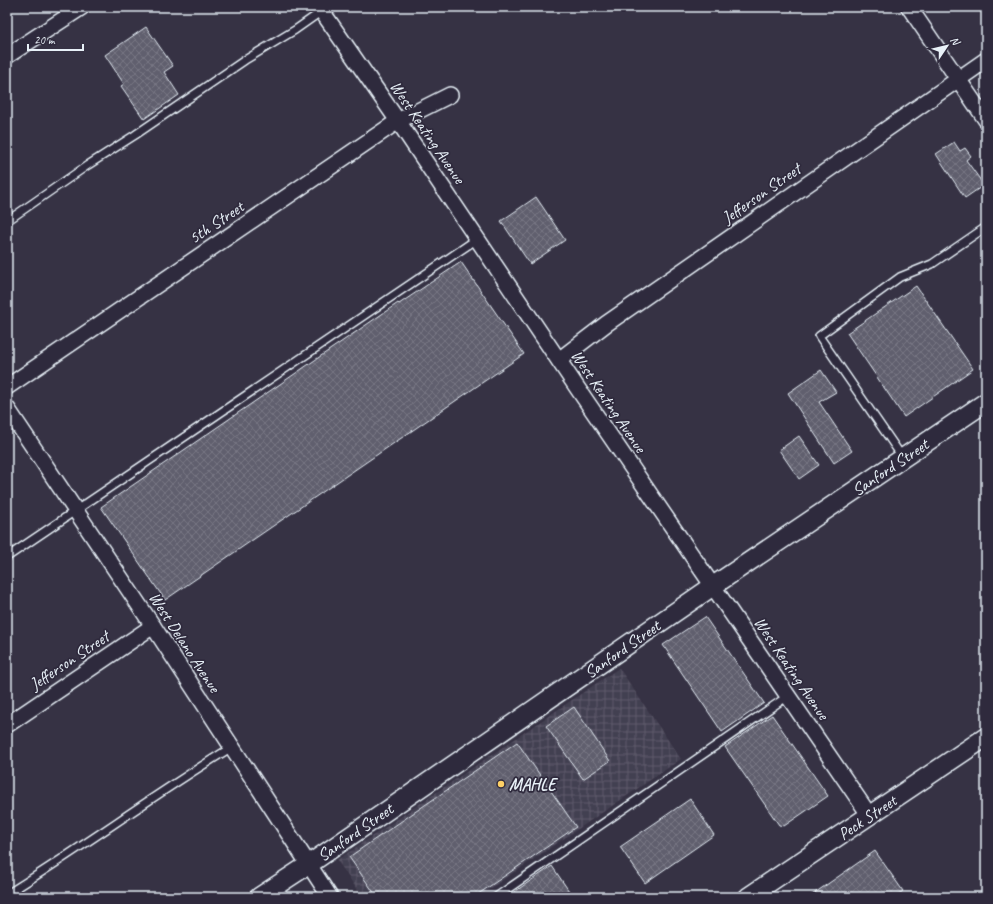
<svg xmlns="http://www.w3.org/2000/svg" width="993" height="904" font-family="Caveat,sans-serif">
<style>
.industrial{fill:url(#industrial-grid)}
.building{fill:url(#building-cross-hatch);stroke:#e8f1f8}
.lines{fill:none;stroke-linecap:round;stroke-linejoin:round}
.service-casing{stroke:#e8f1f8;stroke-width:10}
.minor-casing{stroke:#e8f1f8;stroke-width:18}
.tertiary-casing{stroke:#e8f1f8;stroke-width:21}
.service{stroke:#2f2a3d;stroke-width:7}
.minor{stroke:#2f2a3d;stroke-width:15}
.tertiary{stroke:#2f2a3d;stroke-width:18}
.poi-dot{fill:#ffd166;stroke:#2f2a3d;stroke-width:1.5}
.labels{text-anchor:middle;stroke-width:3.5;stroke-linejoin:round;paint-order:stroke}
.street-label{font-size:17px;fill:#e8f1f8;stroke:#2f2a3d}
.poi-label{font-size:17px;font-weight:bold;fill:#e8f1f8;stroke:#2f2a3d;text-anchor:start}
</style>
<defs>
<pattern id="industrial-grid" width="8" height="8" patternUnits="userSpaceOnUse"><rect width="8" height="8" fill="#433f51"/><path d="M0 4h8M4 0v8" fill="none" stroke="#5e5b6b"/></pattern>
<pattern id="building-cross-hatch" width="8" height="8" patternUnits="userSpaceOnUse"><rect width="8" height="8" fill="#605e6e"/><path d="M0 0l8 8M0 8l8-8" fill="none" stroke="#777683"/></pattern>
</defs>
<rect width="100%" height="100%" fill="#363244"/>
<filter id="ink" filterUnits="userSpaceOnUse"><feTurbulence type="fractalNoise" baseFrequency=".025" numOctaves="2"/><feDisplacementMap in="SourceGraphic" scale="8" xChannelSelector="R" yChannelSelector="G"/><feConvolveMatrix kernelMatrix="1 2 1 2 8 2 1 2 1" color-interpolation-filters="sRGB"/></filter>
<g filter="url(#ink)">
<path class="industrial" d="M 619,668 L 681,759 L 478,897 L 362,897 L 337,860 Z"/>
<g class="building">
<path d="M 146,27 L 173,66 L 164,72 L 179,95 L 144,119 L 121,86 L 124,84 L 105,55 Z"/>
<path d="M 954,142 L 960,151 L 965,148 L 971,156 L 966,160 L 984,185 L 965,198 L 936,154 Z"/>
<path d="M 536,197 L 565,240 L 530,264 L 501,221 Z"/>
<path d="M 461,262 L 524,354 L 165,600 L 101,507 L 398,303 L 399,304 Z"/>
<path d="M 916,286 L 973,369 L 904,417 L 847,333 Z"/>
<path d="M 821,370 L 836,392 L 819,402 L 852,451 L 834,463 L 788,393 Z"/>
<path d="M 799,436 L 819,465 L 799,479 L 779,450 Z"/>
<path d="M 705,617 L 764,703 L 722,732 L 663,645 Z"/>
<path d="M 574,707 L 610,761 L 583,779 L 546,726 Z"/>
<path d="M 772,715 L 828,796 L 784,826 L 779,825 L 725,747 Z"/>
<path d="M 517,742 L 576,827 L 474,897 L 377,897 L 349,857 Z"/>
<path d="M 690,799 L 714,835 L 645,883 L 620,847 Z"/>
<path d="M 875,851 L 903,891 L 895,897 L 809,897 Z"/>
<path d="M 552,866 L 573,897 L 507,897 Z"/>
</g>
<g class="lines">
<g class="service-casing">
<g id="service">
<path d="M 7,221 L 88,165 L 135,135 L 245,60 L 295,30 L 322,11"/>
<path d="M 903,458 L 819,336 L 900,277 L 932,264 L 986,227"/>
<path d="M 7,557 L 477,239"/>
<path d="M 7,894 C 83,847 155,794 232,747"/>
<path d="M 496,897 L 788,696"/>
</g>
</g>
<g class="minor-casing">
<g id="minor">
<path d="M 319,7 L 398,121 L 578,389 L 870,816"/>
<path d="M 909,7 L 986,120"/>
<path d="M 7,56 L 82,7"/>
<path d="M 559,360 L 606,324 L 986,60"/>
<path d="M 7,387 L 398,121 L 450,95"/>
<path d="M 7,408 L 153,626 L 330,897"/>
<path d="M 7,725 L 153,626"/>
</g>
</g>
<g class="tertiary-casing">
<g id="tertiary">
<path d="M 259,897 L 308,865 L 713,586 L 986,402"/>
<path d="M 748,897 L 986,737"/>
</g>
</g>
<use href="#service" class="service"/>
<use href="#minor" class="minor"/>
<use href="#tertiary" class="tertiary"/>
</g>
</g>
<circle class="poi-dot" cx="501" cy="784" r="4"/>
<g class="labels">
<g class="street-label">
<text transform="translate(428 132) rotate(56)" y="6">West Keating Avenue</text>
<text transform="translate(761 193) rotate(-35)" y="6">Jefferson Street</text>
<text transform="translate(216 222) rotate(-34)" y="6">5th Street</text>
<text transform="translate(609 401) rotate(56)" y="6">West Keating Avenue</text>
<text transform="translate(890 467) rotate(-34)" y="6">Sanford Street</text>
<text transform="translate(185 642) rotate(57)" y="6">West Delano Avenue</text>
<text transform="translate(622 649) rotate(-35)" y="6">Sanford Street</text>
<text transform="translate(69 660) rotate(-34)" y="6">Jefferson Street</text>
<text transform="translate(792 668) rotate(56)" y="6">West Keating Avenue</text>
<text transform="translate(867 817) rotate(-34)" y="6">Peck Street</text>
<text transform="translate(355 832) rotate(-35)" y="6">Sanford Street</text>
</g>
<g class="poi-label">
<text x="509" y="790">MAHLE</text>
</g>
</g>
<rect width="993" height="904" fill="none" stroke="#2f2a3d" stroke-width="24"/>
<rect x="12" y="12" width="969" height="880" fill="none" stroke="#e8f1f8" stroke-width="1.5" filter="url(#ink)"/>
<g transform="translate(947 46) rotate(55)" stroke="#2f2a3d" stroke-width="3" paint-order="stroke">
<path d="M0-3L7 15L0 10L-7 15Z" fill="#e8f1f8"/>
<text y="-6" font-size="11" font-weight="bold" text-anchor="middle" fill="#e8f1f8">N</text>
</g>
<path d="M28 44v6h55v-6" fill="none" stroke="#e8f1f8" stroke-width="2"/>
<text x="34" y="44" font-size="12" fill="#e8f1f8" stroke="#2f2a3d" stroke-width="3" paint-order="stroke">20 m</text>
</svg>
